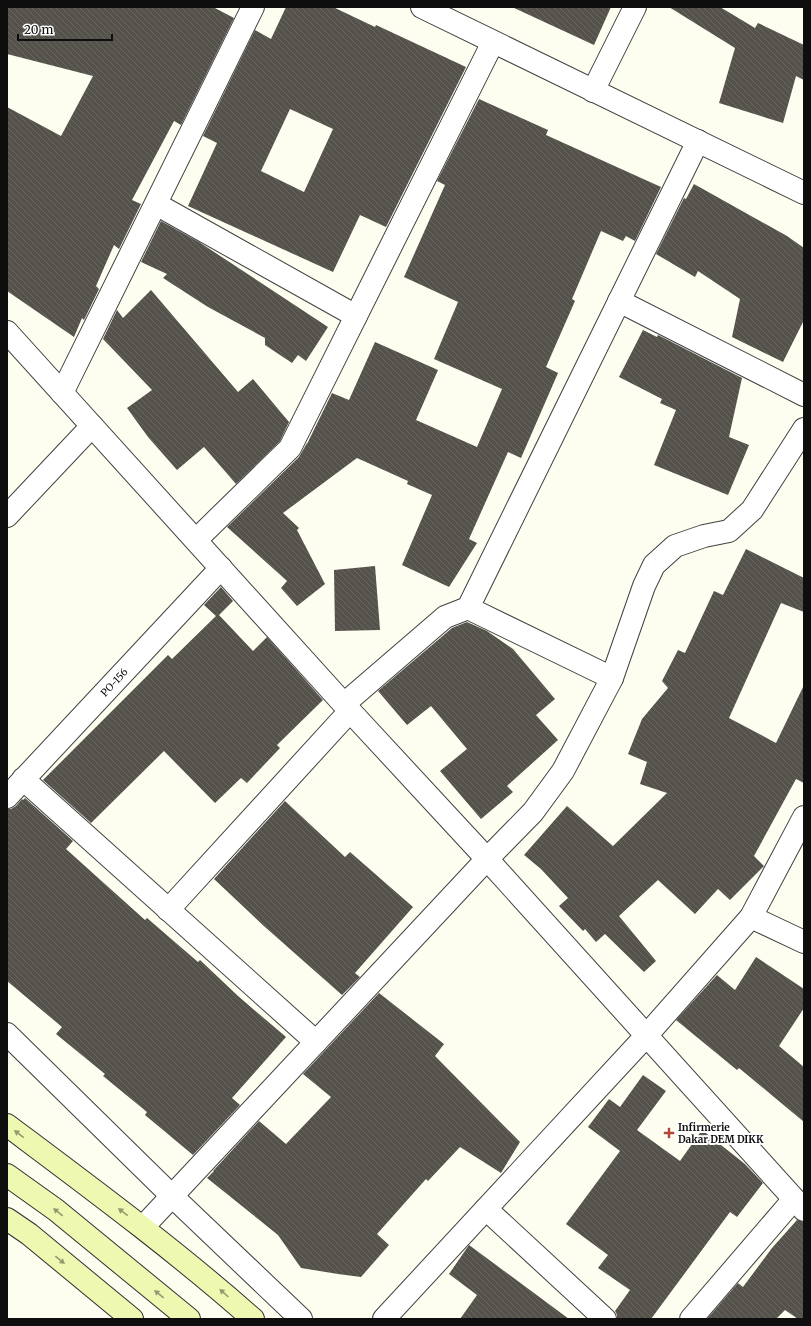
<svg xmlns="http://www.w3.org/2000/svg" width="811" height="1326" font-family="Merriweather,serif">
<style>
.building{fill:url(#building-back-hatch);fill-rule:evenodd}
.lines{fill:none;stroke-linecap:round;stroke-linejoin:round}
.minor-casing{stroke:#414141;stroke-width:24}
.secondary-casing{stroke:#303030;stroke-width:24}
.minor{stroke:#fff;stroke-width:22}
.secondary{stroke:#eff8b1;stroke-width:22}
.oneway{fill:#959a70}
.poi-dot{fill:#b14932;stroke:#fff;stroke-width:1.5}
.labels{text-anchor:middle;stroke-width:4;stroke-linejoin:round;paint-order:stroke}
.street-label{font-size:10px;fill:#0e0e0e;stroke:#fff}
.poi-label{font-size:10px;font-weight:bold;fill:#0e0e0e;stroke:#fff;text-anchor:start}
</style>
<defs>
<pattern id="building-back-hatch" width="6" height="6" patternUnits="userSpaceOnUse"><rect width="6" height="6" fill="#55514b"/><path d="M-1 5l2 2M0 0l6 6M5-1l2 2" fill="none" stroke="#696561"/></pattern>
</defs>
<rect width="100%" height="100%" fill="#fdfef0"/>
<g class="building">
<path d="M 7,7 L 213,7 L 234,18 L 181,125 L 174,121 L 132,200 L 141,204 L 119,249 L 114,245 L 96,286 L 99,289 L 84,320 L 82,318 L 74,337 L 7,291 L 7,107 L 61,136 L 93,76 L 7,54 Z"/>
<path d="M 286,7 L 333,7 L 375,27 L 376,25 L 466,67 L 386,227 L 360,215 L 333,272 L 188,206 L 217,143 L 203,136 L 255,30 L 271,39 ZM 290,109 L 333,129 L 304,192 L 261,171 Z"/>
<path d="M 512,7 L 611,7 L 594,45 Z"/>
<path d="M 669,7 L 720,7 L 755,28 L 758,23 L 804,45 L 804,80 L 796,76 L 783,123 L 719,103 L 735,48 Z"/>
<path d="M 479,99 L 548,130 L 546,135 L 661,187 L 635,241 L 626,236 L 623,241 L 601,231 L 572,299 L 575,301 L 546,367 L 558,373 L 521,458 L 508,452 L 469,539 L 477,543 L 449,587 L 402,565 L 432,495 L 407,484 L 408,481 L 357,458 L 283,513 L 299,528 L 297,530 L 325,584 L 297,606 L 281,588 L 287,581 L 227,527 L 299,457 L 307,443 L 307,444 L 332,393 L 349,400 L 375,342 L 438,370 L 416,420 L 477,447 L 502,389 L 434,359 L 458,302 L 404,277 L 445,185 L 437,181 Z"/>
<path d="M 694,184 L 787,236 L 804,248 L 804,320 L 783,362 L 732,337 L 740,299 L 698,271 L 695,277 L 656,254 L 684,198 L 686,199 Z"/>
<path d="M 161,221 L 199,242 L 328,327 L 306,361 L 298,355 L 292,363 L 265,345 L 265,338 L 208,307 L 163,278 L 167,274 L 141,262 Z"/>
<path d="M 151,290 L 238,392 L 253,379 L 289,422 L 280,441 L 236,484 L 204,447 L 177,470 L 148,437 L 127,408 L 152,390 L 103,339 L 117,310 L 123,318 Z"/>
<path d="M 643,330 L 657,337 L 658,335 L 662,337 L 742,378 L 729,437 L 749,445 L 728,495 L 654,465 L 676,410 L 660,403 L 662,399 L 619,377 Z"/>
<path d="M 746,549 L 804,578 L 804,612 L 781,603 L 729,718 L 776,743 L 804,685 L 804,783 L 796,779 L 754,856 L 764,866 L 730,900 L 718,889 L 695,914 L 658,880 L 619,916 L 656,961 L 644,972 L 605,934 L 596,942 L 585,929 L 583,931 L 559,906 L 568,898 L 541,869 L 524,855 L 567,806 L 613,846 L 667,793 L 640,784 L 647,762 L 628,754 L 642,719 L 668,688 L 662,681 L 678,650 L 685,653 L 714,591 L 723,595 Z"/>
<path d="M 375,566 L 380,630 L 335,631 L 334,570 Z"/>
<path d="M 221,587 L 233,601 L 219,615 L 253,651 L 267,637 L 323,700 L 277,745 L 280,748 L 247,783 L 241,778 L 215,803 L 164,751 L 91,823 L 43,780 L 168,655 L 172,659 L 216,616 L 204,605 Z"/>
<path d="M 467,622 L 487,631 L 513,649 L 555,699 L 536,715 L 558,740 L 507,786 L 513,792 L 481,819 L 440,771 L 467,749 L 431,706 L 407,725 L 378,691 L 452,628 Z"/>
<path d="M 25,798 L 73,841 L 66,849 L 145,920 L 147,918 L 198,962 L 200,960 L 238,996 L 286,1037 L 232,1098 L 240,1105 L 193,1155 L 145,1115 L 147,1112 L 103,1076 L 105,1074 L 56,1034 L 62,1027 L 7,981 L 7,809 L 11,809 L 16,806 L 22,799 L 23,800 Z"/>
<path d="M 285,801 L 345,857 L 350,852 L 413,907 L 355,973 L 360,977 L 342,995 L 265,927 L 214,879 Z"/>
<path d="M 756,957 L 804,989 L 804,1008 L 779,1046 L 804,1067 L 804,1122 L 739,1068 L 737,1070 L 676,1020 L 717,975 L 735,990 Z"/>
<path d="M 379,993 L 444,1044 L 435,1056 L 520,1142 L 501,1173 L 460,1147 L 428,1181 L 426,1179 L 377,1234 L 389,1245 L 361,1277 L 338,1274 L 301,1268 L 278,1235 L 207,1178 L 214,1171 L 213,1171 L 259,1121 L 286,1144 L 331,1097 L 303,1074 Z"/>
<path d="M 643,1075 L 666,1091 L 637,1130 L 680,1161 L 702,1130 L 745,1164 L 763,1183 L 737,1217 L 730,1212 L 651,1319 L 617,1319 L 617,1315 L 615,1311 L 630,1290 L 598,1268 L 608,1255 L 566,1224 L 620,1151 L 588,1127 L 609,1099 L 620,1107 Z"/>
<path d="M 797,1220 L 804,1222 L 804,1319 L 798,1319 L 785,1310 L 776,1319 L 707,1319 L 738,1283 L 743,1287 L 772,1248 Z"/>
<path d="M 469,1245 L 569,1319 L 460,1319 L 477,1295 L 449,1274 Z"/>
</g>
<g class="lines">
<g class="minor-casing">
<g id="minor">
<path d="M 422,7 L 804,193"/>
<path d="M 593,91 L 635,7"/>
<path d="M 156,204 L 356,316"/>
<path d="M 619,301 L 804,395"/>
<path d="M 7,332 L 350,711 L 487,859 L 804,1210"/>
<path d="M 62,393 L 253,7"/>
<path d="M 7,516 L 92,426"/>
<path d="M 196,540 L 290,448 L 493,42"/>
<path d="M 468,608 L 612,678"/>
<path d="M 344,704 L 445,617 L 468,608 L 698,141"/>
<path d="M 23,779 L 316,1042"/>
<path d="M 7,797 L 221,568"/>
<path d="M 168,910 L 350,711"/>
<path d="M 751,917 L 804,942"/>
<path d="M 7,1034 L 172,1196 L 301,1319"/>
<path d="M 486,1209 L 605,1319"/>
<path d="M 143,1227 L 487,859 L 533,812 L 563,771 L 612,678 L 644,586 L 654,565 L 675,546 L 704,536 L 729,531 L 752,510 L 804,429"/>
<path d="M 384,1319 L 646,1036 L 751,917 L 804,817"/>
<path d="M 691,1319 L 794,1199"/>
</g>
</g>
<g class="secondary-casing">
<g id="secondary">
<path d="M 7,1125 C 91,1188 175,1250 253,1319"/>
<path d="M 7,1175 L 56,1210 L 189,1319"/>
<path d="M 7,1219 L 29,1234 L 132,1319"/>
</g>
</g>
<use href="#minor" class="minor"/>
<use href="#secondary" class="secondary"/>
</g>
<defs><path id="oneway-solid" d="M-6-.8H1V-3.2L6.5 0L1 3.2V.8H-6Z"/></defs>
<g class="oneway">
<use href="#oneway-solid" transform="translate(19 1134) rotate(-143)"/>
<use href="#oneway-solid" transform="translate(58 1212) rotate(-141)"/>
<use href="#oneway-solid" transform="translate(123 1212) rotate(-143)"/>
<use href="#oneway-solid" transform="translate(60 1260) rotate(39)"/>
<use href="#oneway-solid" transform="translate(224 1293) rotate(-138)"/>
<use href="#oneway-solid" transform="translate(159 1294) rotate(-141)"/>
</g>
<path class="poi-dot" d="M667 1127h4v4h4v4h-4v4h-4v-4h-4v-4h4z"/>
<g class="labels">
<g class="street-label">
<text transform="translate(114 682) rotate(-47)" y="4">PO-156</text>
</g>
<g class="poi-label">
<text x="678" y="1131">Infirmerie<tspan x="678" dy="12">Dakar DEM DIKK</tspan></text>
</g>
</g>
<rect width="811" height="1326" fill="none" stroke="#0e0e0e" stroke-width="16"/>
<path d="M18 34v6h94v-6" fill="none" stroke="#0e0e0e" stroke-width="2"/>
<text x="24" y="34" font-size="12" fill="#0e0e0e" stroke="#ffffff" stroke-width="3" paint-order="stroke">20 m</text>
</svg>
